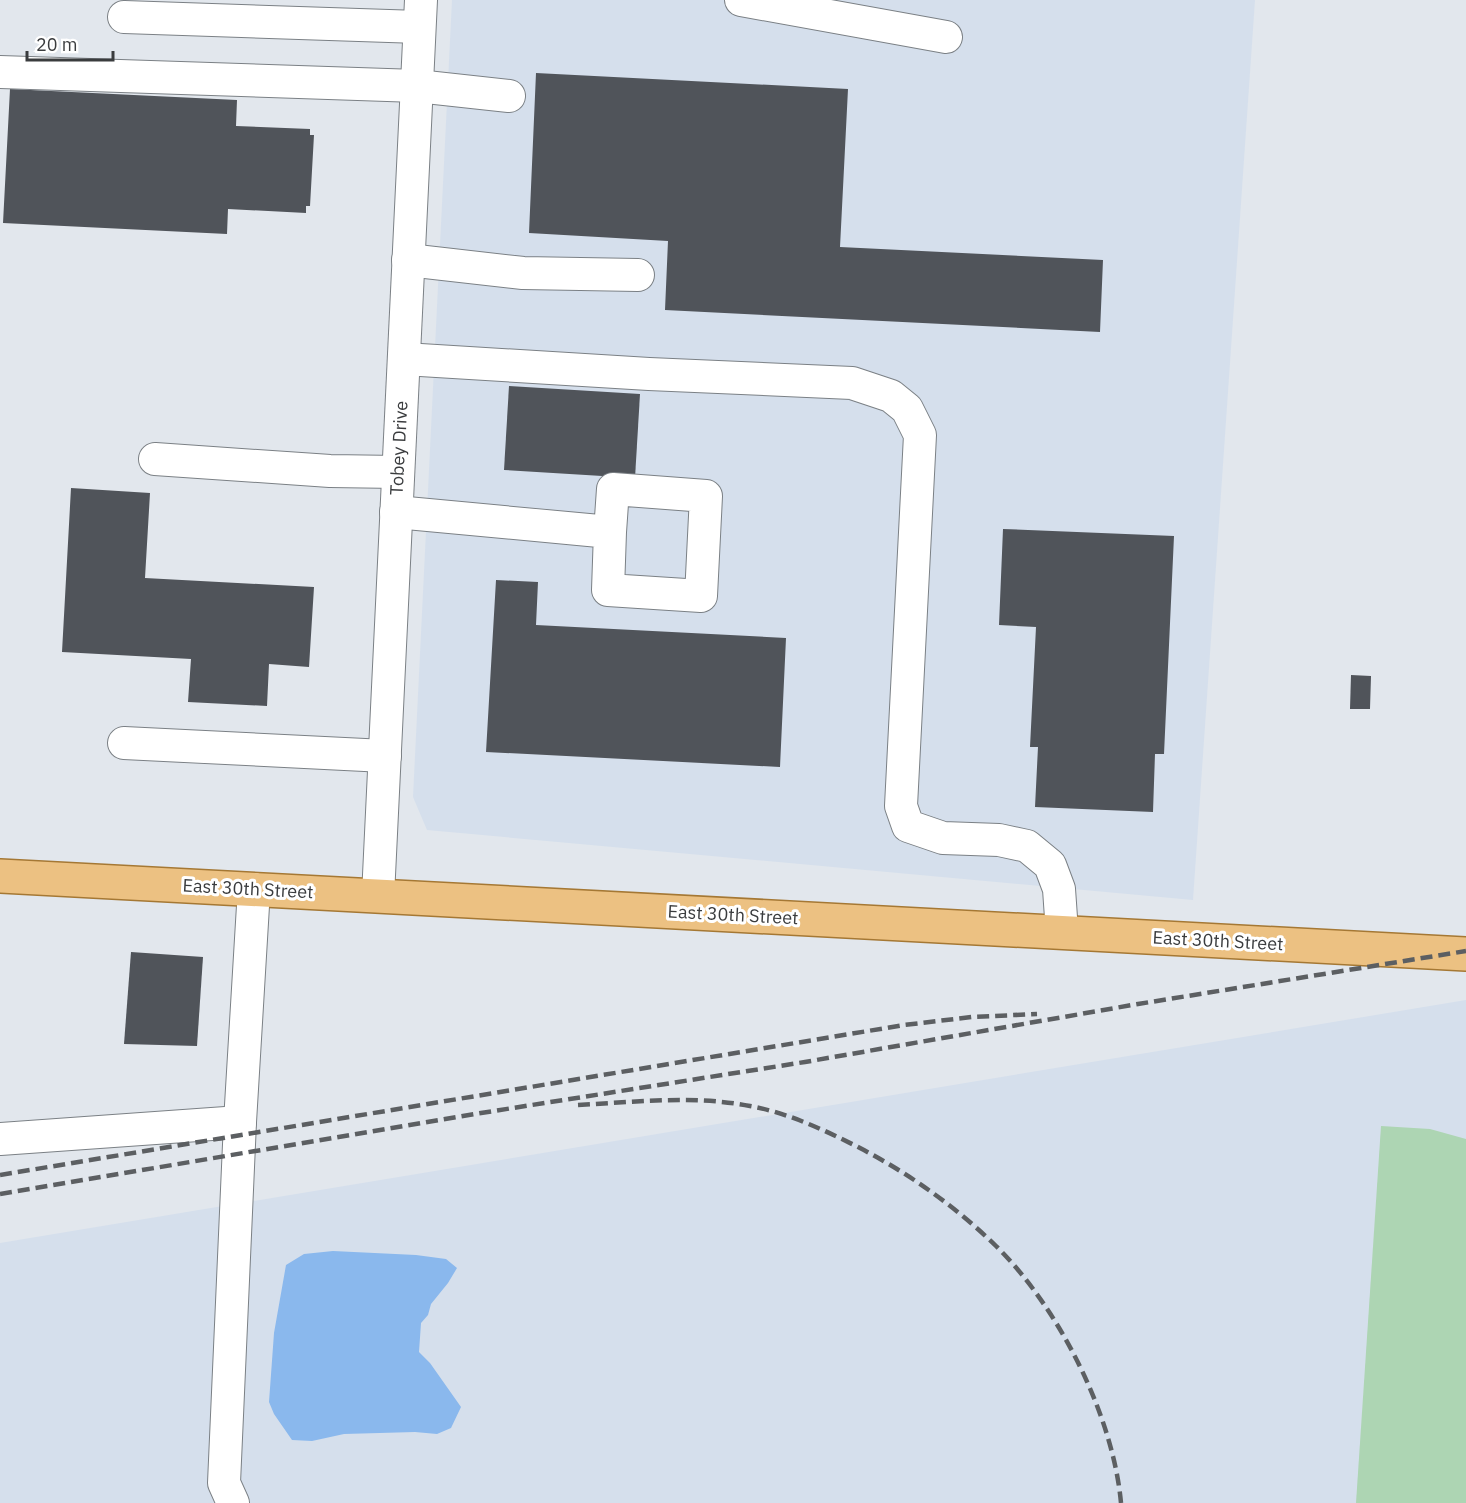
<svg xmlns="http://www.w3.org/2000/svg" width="1466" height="1503" font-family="'IBM Plex Sans',sans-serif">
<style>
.built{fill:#d5dfec}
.green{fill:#add5b3}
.water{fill:#8ab8ed}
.building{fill:#50545a}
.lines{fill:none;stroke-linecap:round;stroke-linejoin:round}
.minor-casing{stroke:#7b8085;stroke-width:34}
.major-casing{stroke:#a57834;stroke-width:36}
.minor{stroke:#fff;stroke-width:32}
.major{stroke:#ecc182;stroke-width:33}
.rail{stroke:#5c5f62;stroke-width:4.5;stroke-dasharray:12 6;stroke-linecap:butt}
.labels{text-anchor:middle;stroke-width:6;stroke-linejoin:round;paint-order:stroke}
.street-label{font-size:18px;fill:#3a3c3e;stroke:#fff}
</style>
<rect width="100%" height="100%" fill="#e2e7ed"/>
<g class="built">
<path d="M 452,0 L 1255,0 L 1193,900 L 427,830 L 413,797 Z"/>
<path d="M 1466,1000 L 1466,1503 L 0,1503 L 0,1243 Z"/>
</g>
<path class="green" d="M 1381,1126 L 1430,1129 L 1466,1139 L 1466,1503 L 1356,1503 Z"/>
<path class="water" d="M 333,1251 L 416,1255 L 446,1259 L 457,1268 L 448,1283 L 431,1304 L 428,1315 L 421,1323 L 419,1352 L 430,1363 L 461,1407 L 451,1428 L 437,1434 L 415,1432 L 344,1434 L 312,1441 L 292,1440 L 274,1414 L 269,1402 L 274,1333 L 286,1265 L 304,1254 Z"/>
<g class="building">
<path d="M 536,73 L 848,89 L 840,247 L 1103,260 L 1100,332 L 665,310 L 668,241 L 529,233 Z"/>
<path d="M 10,89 L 237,100 L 236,126 L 310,129 L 310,135 L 314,135 L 310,206 L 306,206 L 306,213 L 228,209 L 227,234 L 3,223 Z"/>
<path d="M 509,386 L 640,394 L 635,478 L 504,470 Z"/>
<path d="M 71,488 L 150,493 L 145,578 L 314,587 L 309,667 L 269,664 L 267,706 L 188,702 L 191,659 L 62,652 Z"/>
<path d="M 1003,529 L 1174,536 L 1164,754 L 1155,754 L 1153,812 L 1035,807 L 1038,747 L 1030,747 L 1036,627 L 999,625 Z"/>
<path d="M 496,580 L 538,582 L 536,625 L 786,638 L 780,767 L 486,752 Z"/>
<path d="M 1351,675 L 1371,676 L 1370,709 L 1350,709 Z"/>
<path d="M 131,952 L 203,957 L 197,1046 L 124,1044 Z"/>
</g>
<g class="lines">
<g class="minor-casing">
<g id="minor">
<path d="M 741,0 L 946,37"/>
<path d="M 124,17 L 419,27"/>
<path d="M 0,72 L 417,86 L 509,96"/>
<path d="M 408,260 L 523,273 L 638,275"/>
<path d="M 404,359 L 649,374 L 852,383 L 891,396 L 907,409 L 920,435 L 901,806 L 908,826 L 943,838 L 999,840 L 1027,846 L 1050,865 L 1059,889 L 1062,932"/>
<path d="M 155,459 L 330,471 L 398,472"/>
<path d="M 396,512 L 610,532 L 613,489 L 706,496 L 701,596 L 608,590 L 610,532"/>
<path d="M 124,743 L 385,756"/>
<path d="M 378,896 L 421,0"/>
<path d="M 0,1139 L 240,1122"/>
<path d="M 233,1503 L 224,1483 L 240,1122 L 254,889"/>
</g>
</g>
<g class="major-casing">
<path id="major" d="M 0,876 L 1466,954"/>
</g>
<use href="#minor" class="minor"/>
<use href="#major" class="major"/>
<g class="rail">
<path d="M 578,1105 C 635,1102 694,1095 750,1106 C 788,1113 822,1129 856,1146 C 907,1172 955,1206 996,1246 C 1059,1308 1113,1415 1121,1503"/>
<path d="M 0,1175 L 904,1025 L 972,1017 L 1037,1014"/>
<path d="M 0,1194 L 481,1113 L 805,1062 L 1138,1004 L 1466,951"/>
</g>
</g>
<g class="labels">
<g class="street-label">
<text transform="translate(399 448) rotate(-87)" y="6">Tobey Drive</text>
<text transform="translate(248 889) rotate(3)" y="6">East 30th Street</text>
<text transform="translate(733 915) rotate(3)" y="6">East 30th Street</text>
<text transform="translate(1218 941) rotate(3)" y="6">East 30th Street</text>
</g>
</g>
<path d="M27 51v9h86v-9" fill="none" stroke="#3a3c3e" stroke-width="3"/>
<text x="36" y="51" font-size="18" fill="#3a3c3e" stroke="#ffffff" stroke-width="4.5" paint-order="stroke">20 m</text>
</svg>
